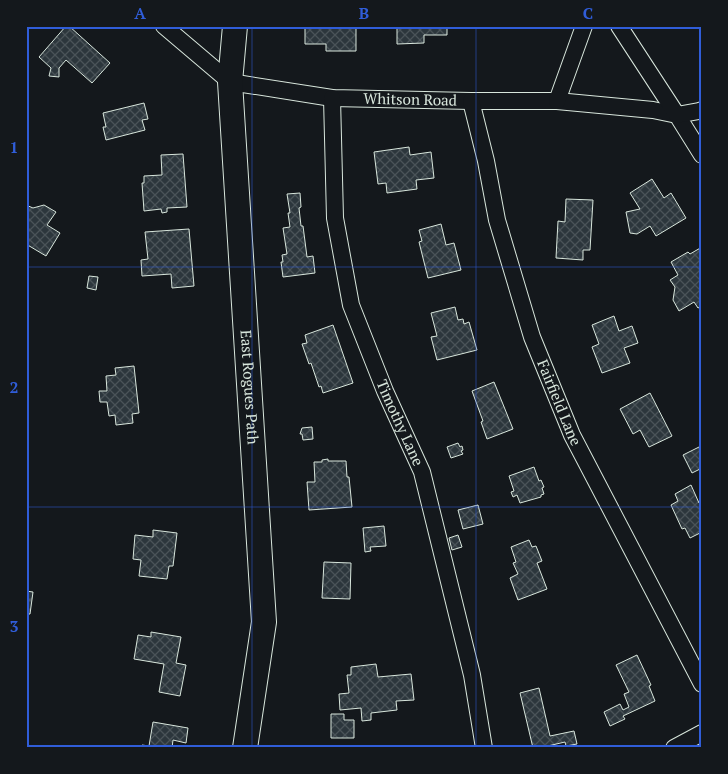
<svg xmlns="http://www.w3.org/2000/svg" width="728" height="774" font-family="'PT Serif',serif">
<style>
.building{fill:url(#building-cross-hatch);stroke:#d8e6dc}
.lines{fill:none;stroke-linecap:round;stroke-linejoin:round}
.street-casing{stroke:#d8e6dc;stroke-width:18}
.secondary-casing{stroke:#d8e6dc;stroke-width:26}
.street{stroke:#14181c;stroke-width:16}
.secondary{stroke:#14181c;stroke-width:24}
.grid{fill:none;stroke:#305dd8;stroke-width:1;stroke-opacity:0.55}
.labels{text-anchor:middle;stroke-width:4;stroke-linejoin:round;paint-order:stroke}
.street-label{font-size:15px;fill:#d8e6dc;stroke:#14181c}
.neatline{fill:none;stroke:#305dd8;stroke-width:2}
.grid-label{font-size:16px;text-anchor:middle;font-weight:bold;fill:#305dd8}
</style>
<defs>
<pattern id="building-cross-hatch" width="8" height="8" patternUnits="userSpaceOnUse" patternTransform="scale(1.25)"><rect width="8" height="8" fill="#2c363c"/><path d="M0 0l8 8M0 8l8-8" fill="none" stroke="#4a5358"/></pattern>
</defs>
<rect width="100%" height="100%" fill="#14181c"/>
<g class="building">
<path d="M 66,26 L 69,26 L 110,63 L 92,83 L 66,60 L 59,68 L 59,77 L 49,76 L 51,68 L 39,57 Z"/>
<path d="M 305,26 L 356,26 L 356,51 L 326,51 L 326,44 L 305,44 Z"/>
<path d="M 397,26 L 447,26 L 447,35 L 424,35 L 424,43 L 397,44 Z"/>
<path d="M 144,103 L 148,119 L 142,120 L 145,130 L 106,140 L 103,127 L 106,127 L 103,113 Z"/>
<path d="M 409,147 L 410,155 L 431,152 L 434,178 L 416,180 L 417,189 L 387,193 L 386,183 L 378,184 L 374,152 Z"/>
<path d="M 183,154 L 187,207 L 167,208 L 167,212 L 162,213 L 161,209 L 144,211 L 142,183 L 144,183 L 144,176 L 162,175 L 161,155 Z"/>
<path d="M 652,179 L 664,198 L 671,193 L 686,218 L 656,236 L 650,226 L 637,234 L 630,233 L 626,212 L 640,209 L 630,193 Z"/>
<path d="M 300,193 L 301,207 L 299,208 L 301,226 L 303,226 L 307,257 L 313,256 L 315,273 L 283,277 L 281,262 L 283,262 L 282,255 L 287,254 L 283,228 L 290,227 L 288,213 L 290,213 L 287,194 Z"/>
<path d="M 566,199 L 593,200 L 590,250 L 583,250 L 583,260 L 556,258 L 558,221 L 565,222 Z"/>
<path d="M 26,205 L 33,208 L 44,205 L 56,212 L 47,225 L 60,233 L 46,256 L 26,244 Z"/>
<path d="M 441,224 L 446,245 L 454,243 L 461,270 L 428,278 L 419,242 L 422,241 L 419,230 Z"/>
<path d="M 189,229 L 194,286 L 172,288 L 171,274 L 142,276 L 141,260 L 148,259 L 145,232 Z"/>
<path d="M 702,247 L 702,306 L 698,308 L 694,302 L 679,311 L 673,300 L 675,287 L 670,280 L 678,275 L 671,262 L 688,252 L 690,254 Z"/>
<path d="M 89,276 L 98,277 L 96,290 L 87,288 Z"/>
<path d="M 455,307 L 458,320 L 463,319 L 464,324 L 469,322 L 477,350 L 437,360 L 431,337 L 437,336 L 431,313 Z"/>
<path d="M 614,316 L 619,331 L 632,326 L 638,343 L 624,348 L 630,363 L 602,373 L 592,347 L 599,344 L 592,325 Z"/>
<path d="M 333,325 L 353,383 L 323,393 L 321,386 L 319,387 L 311,363 L 309,364 L 302,344 L 307,343 L 305,335 Z"/>
<path d="M 134,366 L 139,413 L 132,414 L 133,423 L 116,425 L 115,415 L 109,416 L 107,402 L 100,402 L 99,391 L 107,391 L 106,376 L 116,375 L 115,368 Z"/>
<path d="M 494,382 L 513,429 L 487,439 L 481,422 L 483,421 L 472,391 Z"/>
<path d="M 650,393 L 672,436 L 649,447 L 640,430 L 633,434 L 620,409 Z"/>
<path d="M 312,427 L 313,439 L 303,440 L 302,434 L 300,434 L 302,428 Z"/>
<path d="M 458,443 L 460,447 L 462,446 L 463,450 L 461,451 L 463,454 L 451,458 L 447,447 Z"/>
<path d="M 701,446 L 702,468 L 692,473 L 683,455 Z"/>
<path d="M 328,459 L 328,461 L 346,461 L 347,477 L 349,477 L 352,507 L 309,510 L 307,482 L 315,482 L 314,462 L 322,462 L 322,460 Z"/>
<path d="M 534,467 L 539,481 L 541,480 L 544,487 L 542,488 L 544,494 L 541,495 L 541,497 L 520,503 L 517,495 L 513,497 L 511,492 L 514,491 L 509,476 Z"/>
<path d="M 691,485 L 699,503 L 702,501 L 702,532 L 690,538 L 685,528 L 682,529 L 671,505 L 678,501 L 675,494 Z"/>
<path d="M 478,505 L 483,524 L 463,529 L 458,510 Z"/>
<path d="M 384,526 L 386,546 L 370,547 L 371,551 L 365,552 L 363,528 Z"/>
<path d="M 153,530 L 177,533 L 173,566 L 169,566 L 167,579 L 139,576 L 141,560 L 133,559 L 135,535 L 153,537 Z"/>
<path d="M 458,535 L 462,547 L 452,550 L 449,538 Z"/>
<path d="M 529,540 L 532,547 L 536,546 L 542,561 L 537,563 L 547,589 L 518,600 L 510,578 L 518,574 L 513,563 L 516,562 L 511,547 Z"/>
<path d="M 324,562 L 351,563 L 350,599 L 322,598 Z"/>
<path d="M 26,591 L 33,592 L 30,614 L 26,614 Z"/>
<path d="M 151,632 L 181,637 L 176,663 L 186,665 L 180,696 L 159,692 L 164,664 L 134,659 L 138,635 L 151,637 Z"/>
<path d="M 637,655 L 651,685 L 649,686 L 655,701 L 623,716 L 625,719 L 610,726 L 604,712 L 620,704 L 623,710 L 629,707 L 624,694 L 629,692 L 616,665 Z"/>
<path d="M 376,664 L 378,677 L 411,674 L 414,700 L 396,701 L 397,710 L 371,713 L 371,720 L 362,721 L 361,708 L 340,710 L 339,694 L 349,693 L 347,675 L 351,675 L 351,667 Z"/>
<path d="M 539,688 L 550,736 L 574,731 L 577,744 L 566,746 L 565,742 L 539,748 L 533,748 L 520,693 Z"/>
<path d="M 331,714 L 344,714 L 344,720 L 354,720 L 354,738 L 331,738 Z"/>
<path d="M 153,722 L 188,728 L 186,743 L 173,740 L 172,748 L 141,748 L 142,745 L 149,746 Z"/>
</g>
<g class="lines">
<g class="street-casing">
<g id="street">
<path id="s1" d="M 164,26 L 230,82 L 332,98 L 471,101 L 557,101 L 653,110 L 677,115 L 702,155"/>
<path d="M 619,26 L 677,115 L 699,111 L 702,110"/>
<path id="s2" d="M 332,98 L 335,218 L 351,305 L 385,391 L 422,472 L 472,675 L 484,748"/>
<path id="s3" d="M 471,101 L 486,161 L 497,220 L 532,337 L 572,435 L 702,684"/>
<path d="M 557,101 L 584,26"/>
<path d="M 674,748 L 702,733"/>
</g>
</g>
<g class="secondary-casing">
<g id="secondary">
<path id="s4" d="M 235,26 L 230,82 L 264,622 L 245,748"/>
</g>
</g>
<use href="#street" class="street"/>
<use href="#secondary" class="secondary"/>
</g>
<path class="grid" d="M 252,26 L 252,748M 476,26 L 476,748M 26,267 L 702,267M 26,507 L 702,507"/>
<g class="labels">
<g class="street-label">
<text dy="5" stroke="none"><textPath href="#s1" startOffset="268">Whitson Road</textPath></text>
<text dy="5" stroke="none"><textPath href="#s4" startOffset="362">East Rogues Path</textPath></text>
<text dy="5" stroke="none"><textPath href="#s3" startOffset="315">Fairfield Lane</textPath></text>
<text dy="5" stroke="none"><textPath href="#s2" startOffset="336">Timothy Lane</textPath></text>
</g>
</g>
<rect width="728" height="774" fill="none" stroke="#14181c" stroke-width="55"/>
<rect x="28" y="28" width="672" height="718" class="neatline"/>
<g class="grid-label">
<text x="140" y="19">A</text>
<text x="364" y="19">B</text>
<text x="588" y="19">C</text>
<text x="14" y="153">1</text>
<text x="14" y="393">2</text>
<text x="14" y="632">3</text>
</g>
</svg>
